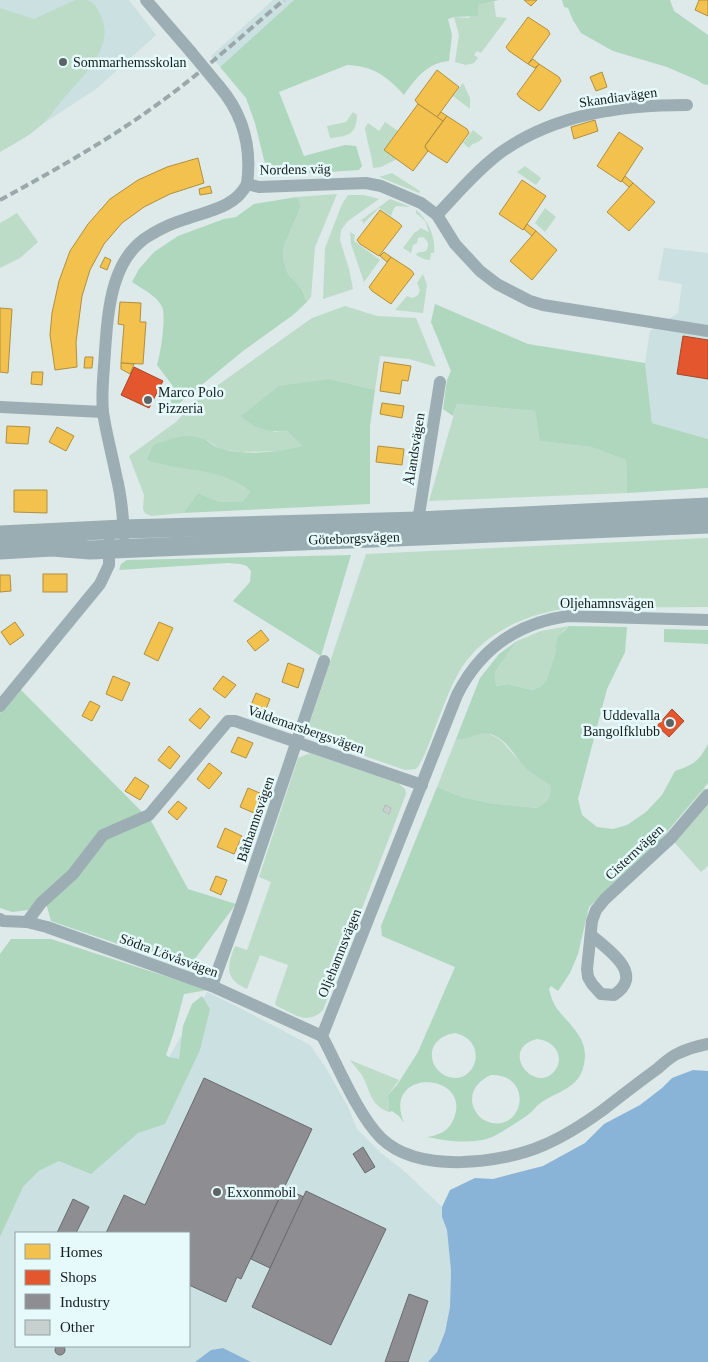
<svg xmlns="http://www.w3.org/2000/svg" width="708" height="1362" font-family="Georgia,serif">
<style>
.built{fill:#cbe0e1;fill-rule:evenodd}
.green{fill:#bcdcc8}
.forest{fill:#aed7be;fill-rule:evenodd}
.water{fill:#8ab4d7}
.homes{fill:#f2c14e;stroke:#b0903f}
.shops{fill:#e4572e;stroke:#a64629}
.industry{fill:#8d8d92;stroke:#696b6f}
.building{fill:#c8d0cf;stroke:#b4bcbb}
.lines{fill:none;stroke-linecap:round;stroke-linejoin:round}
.minor{stroke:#9caeb3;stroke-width:12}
.secondary{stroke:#9aadb2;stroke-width:19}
.rail{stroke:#9ba8ab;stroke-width:4;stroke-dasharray:8 4;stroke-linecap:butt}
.minor-bridge{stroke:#9caeb3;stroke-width:12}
.poi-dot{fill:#5c6464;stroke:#e6fafb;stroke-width:2}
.labels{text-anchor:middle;stroke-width:5;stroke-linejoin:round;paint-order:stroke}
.poi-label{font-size:14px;fill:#161d1d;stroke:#e6fafb;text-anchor:start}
.street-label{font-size:14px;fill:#161d1d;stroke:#e6fafb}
</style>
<rect width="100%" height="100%" fill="#dee9e9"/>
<g class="built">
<path d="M 0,0 L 129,0 L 156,35 L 96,89 L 0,152 Z"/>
<path d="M 273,0 L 294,0 L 220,67 L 211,56 Z"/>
<path d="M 664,248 L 708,253 L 708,439 L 652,423 L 645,363 L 650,331 L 678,313 L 682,284 L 658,280 Z"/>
<path d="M 207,992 L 236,1006 L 310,1045 L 326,1068 L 348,1107 L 357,1129 L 381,1153 L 404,1171 L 442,1207 L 442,1217 L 447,1230 L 451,1271 L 450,1307 L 445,1332 L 437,1352 L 428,1362 L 251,1362 L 223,1348 L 211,1350 L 195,1362 L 0,1362 L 0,1237 L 23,1187 L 39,1171 L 59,1161 L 169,1057 ZM 16,1233 L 189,1233 L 189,1346 L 16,1346 Z"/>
</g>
<g class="green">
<path d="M 75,0 C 93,0 93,0 101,16 C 116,46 82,77 64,98 C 56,107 49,119 39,127 C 28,137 13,144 0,152 L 0,8 L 34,19 Z"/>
<path d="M 494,1 L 496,17 L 507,18 L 481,53 L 477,51 L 474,55 L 478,58 L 474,63 L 466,65 L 455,62 L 459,35 L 454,17 L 469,18 L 478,5 Z"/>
<path d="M 463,83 L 470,98 L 470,109 L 453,96 Z"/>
<path d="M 353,112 L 357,115 C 356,135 349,136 330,138 L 327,126 L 346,122 Z"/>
<path d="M 385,122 L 398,131 L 384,150 L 397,159 L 381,167 L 373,168 C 372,155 367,142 365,128 L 368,123 L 379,131 Z"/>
<path d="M 473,130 L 483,138 C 479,143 473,142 469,148 L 463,143 Z"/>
<path d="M 525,166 L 541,178 L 536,185 L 517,172 Z"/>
<path d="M 392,173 L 420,191 L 419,193 L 379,177 Z"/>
<path d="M 337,194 L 315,247 L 311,297 L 307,302 L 301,288 L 288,274 L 283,259 L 284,246 L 301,206 L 297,197 Z"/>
<path d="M 348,195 L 364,195 L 379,199 L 348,221 L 341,230 L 340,240 L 349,269 L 353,289 L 323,299 L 325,248 L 342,204 Z"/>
<path d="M 390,199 L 411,207 L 396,206 L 393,210 L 391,216 L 379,208 L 363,224 L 363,221 L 360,221 Z"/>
<path d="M 545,208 L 556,217 L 545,232 L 535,223 Z"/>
<path d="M 416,210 C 428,220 436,237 434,253 L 431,253 L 430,260 L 424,259 L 416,255 L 417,253 L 426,251 C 430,244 428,241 423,237 L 418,238 L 417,243 L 413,245 L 411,253 L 403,248 L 415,232 L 418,231 L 420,228 L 429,232 L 425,221 L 416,213 Z"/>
<path d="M 17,213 L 38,242 L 20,258 L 0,268 L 0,223 Z"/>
<path d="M 350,232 L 355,235 L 354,241 L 380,260 L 364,282 L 351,244 Z"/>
<path d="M 423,274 L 427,285 L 423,313 L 395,310 L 407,296 L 413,298 L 418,295 L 420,290 L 417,283 Z"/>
<path d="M 345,306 L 377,316 L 416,318 L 436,367 L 409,359 L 380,356 L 375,390 L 330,379 L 273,432 L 287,431 L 304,446 L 279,451 L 241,452 L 220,449 L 207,440 L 153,445 L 146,460 C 182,473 217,464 250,492 L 243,501 L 220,502 L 198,493 L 183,513 L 151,516 L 145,513 L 143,509 L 144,495 L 129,456 L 176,422 L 197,400 L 312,318 Z"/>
<path d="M 457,404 L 535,411 L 541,441 L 591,447 L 626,460 L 627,493 L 429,501 Z"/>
<path d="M 708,538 L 708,607 L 570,608 C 529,613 486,631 462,667 C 452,683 445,702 438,720 C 432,734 426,757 416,769 L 405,770 L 313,738 L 309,734 L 308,728 L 366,554 Z"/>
<path d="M 569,626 L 563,631 L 556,644 L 556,651 L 546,681 L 540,687 L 532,690 L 508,684 L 496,686 L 495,672 L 517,641 L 541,631 Z"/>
<path d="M 480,732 C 504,737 502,743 517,758 C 527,768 538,777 550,785 C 552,795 547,803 538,808 L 489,803 L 462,797 L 437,787 L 456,739 L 461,739 Z"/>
<path d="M 310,753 L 398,783 L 405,789 L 406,794 L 323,1010 C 307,1026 294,1014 277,1006 L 275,1003 L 288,965 L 260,955 L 247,989 C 224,979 227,966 235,946 L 247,950 L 271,882 L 259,877 L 298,758 Z"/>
<path d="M 704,788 L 708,792 L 708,866 L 701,872 L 667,834 Z"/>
<path d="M 350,1060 L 399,1080 L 388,1095 L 389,1112 C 371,1105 371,1094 364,1079 C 361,1072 354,1066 350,1060 Z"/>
</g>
<g class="forest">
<path d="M 294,0 L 499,0 L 478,5 L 478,16 L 454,17 L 448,19 L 452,35 L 449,61 C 427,63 416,78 404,95 C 387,76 373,66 347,65 L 279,92 L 304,156 L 345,145 L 356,146 L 362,166 L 359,170 L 268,176 L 255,123 L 246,98 L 220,67 Z"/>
<path d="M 562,0 L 670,0 L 674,11 L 708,35 L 708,85 L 703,84 L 697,80 L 667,67 L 613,51 L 581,33 L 573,20 L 568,8 L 564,7 Z"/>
<path d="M 297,197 L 301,206 L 284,246 L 283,259 L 288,274 L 301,288 L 307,302 L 293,315 L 243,351 L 170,411 L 172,385 L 157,365 C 161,352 165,323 163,310 C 160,297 142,289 132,282 L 139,269 L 154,252 L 178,236 L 224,219 L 236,217 L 254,204 Z"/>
<path d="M 435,304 L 528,344 L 645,363 L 652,423 L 708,439 L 708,488 L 627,493 L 626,460 L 591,447 L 540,441 L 535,411 L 457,404 L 453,416 L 443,409 L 447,380 L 451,371 L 431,322 Z"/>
<path d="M 330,379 L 375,390 L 370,426 L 370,504 L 183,513 L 198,493 L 220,502 L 243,501 L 250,492 C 219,465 181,473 146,460 L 153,445 C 172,439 187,431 206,440 C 211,443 216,448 222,449 C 249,456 277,452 303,446 L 287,431 C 268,432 254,429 241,416 L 279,386 Z"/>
<path d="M 351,555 L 321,656 L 233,601 L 250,582 L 251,571 L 247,566 L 240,564 L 228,563 L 119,570 L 121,564 L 127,560 Z"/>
<path d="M 569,626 L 627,627 L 625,652 L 607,689 L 578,799 L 582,815 L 597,827 L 613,829 L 627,825 L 646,812 L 662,795 L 675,771 C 695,764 698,762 708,744 L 708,783 L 656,845 L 589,907 L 578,954 L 570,973 L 558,991 L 551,986 L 549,989 C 551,996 553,1004 558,1010 C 568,1023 585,1036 585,1055 C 584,1085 566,1088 545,1100 C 537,1104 532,1113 525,1117 C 514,1124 503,1132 492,1137 C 473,1145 447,1141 427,1137 C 440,1135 449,1131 454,1118 C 472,1072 381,1067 404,1123 L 399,1116 L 392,1111 L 389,1112 L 388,1095 L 397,1085 L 418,1052 L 455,967 L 382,936 L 381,926 L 437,787 L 462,797 L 489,803 L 537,808 C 547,803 552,796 550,785 C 542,780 534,775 527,769 C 515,758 507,738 490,734 C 476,731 468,741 456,739 L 480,678 L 499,654 L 517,641 L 495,672 L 496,686 L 508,684 L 532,690 L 540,687 L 546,681 L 556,651 L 556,644 L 558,637 ZM 455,1033 C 491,1041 475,1088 446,1076 C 440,1073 435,1068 433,1062 C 428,1046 440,1035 455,1033 ZM 537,1039 C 552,1040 565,1054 556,1069 C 536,1098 497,1049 537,1039 ZM 491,1075 C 533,1074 525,1129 492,1123 C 485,1121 479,1118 476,1112 C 466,1097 476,1081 491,1075 Z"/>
<path d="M 664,629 L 708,630 L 708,644 L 664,642 Z"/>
<path d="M 19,688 L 143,813 L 100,830 L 68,872 L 28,910 L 12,912 L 0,908 L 0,713 Z"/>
<path d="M 150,819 L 188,889 L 236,904 L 188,968 L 51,921 L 46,903 L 103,839 Z"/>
<path d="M 11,939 L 51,939 L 208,990 L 184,994 L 174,1032 L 166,1055 L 169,1057 L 179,1059 L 183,1026 L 192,1004 L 202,996 L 210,1009 L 200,1050 L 165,1124 L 138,1133 L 91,1174 L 59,1161 L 39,1171 L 23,1187 L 0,1237 L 0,954 Z"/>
</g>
<g class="water">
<path d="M 693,1070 L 708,1071 L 708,1362 L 428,1362 L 437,1352 L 445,1332 L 450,1307 L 451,1271 L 447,1230 L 442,1217 L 442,1207 L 450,1190 L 475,1178 L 493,1179 L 543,1166 L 585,1143 L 604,1124 L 640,1105 L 662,1088 L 672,1078 Z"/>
<path d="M 223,1348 L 251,1362 L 195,1362 L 211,1350 Z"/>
</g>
<g class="homes">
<path d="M 524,0 L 537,0 L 531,6 Z"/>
<path d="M 699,0 L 708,0 L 708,16 L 695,10 Z"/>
<path d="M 528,17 L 548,30 L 550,34 L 528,64 L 509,51 L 506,47 Z"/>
<path d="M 533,59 L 539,64 L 535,68 L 528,64 Z"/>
<path d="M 539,64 L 559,77 L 561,81 L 542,109 L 539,111 L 520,98 L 517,94 Z"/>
<path d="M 437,70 L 459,87 L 437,117 L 418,104 L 415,100 Z"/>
<path d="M 602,72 L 607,87 L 596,91 L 590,77 Z"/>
<path d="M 418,104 L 443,121 L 426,144 L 425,147 L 428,151 L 413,171 L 384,150 Z"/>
<path d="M 441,112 L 447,116 L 443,121 L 437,117 Z"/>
<path d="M 447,116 L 467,129 L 469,133 L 447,163 L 428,151 L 425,146 Z"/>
<path d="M 595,120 L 598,131 L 574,139 L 571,127 Z"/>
<path d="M 619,132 L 643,148 L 621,182 L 597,166 Z"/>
<path d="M 198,158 L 204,183 L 170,194 L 144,207 L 122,223 L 104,244 L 90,270 L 82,296 L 76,342 L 77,367 L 55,370 L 50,335 L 52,313 L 59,281 L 70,251 L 88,224 L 110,199 L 138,180 L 167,167 Z"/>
<path d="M 625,176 L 633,183 L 629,187 L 622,181 Z"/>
<path d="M 522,180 L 546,196 L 523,230 L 499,214 Z"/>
<path d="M 633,183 L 655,202 L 629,231 L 607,212 Z"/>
<path d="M 210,186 L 212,193 L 200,195 L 199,189 Z"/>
<path d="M 380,210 L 399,223 L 402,226 L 379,256 L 360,244 L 357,240 Z"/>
<path d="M 527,224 L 536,231 L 532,236 L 524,229 Z"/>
<path d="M 536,231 L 557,250 L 532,280 L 510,261 Z"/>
<path d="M 384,252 L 391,257 L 387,262 L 380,256 Z"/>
<path d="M 105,257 L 111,260 L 107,270 L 100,267 Z"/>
<path d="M 391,257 L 411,270 L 414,274 L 391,304 L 372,291 L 369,287 Z"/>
<path d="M 120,302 L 141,303 L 140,322 L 146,322 L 143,364 L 121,363 L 124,325 L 118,324 Z"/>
<path d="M 0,308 L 12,309 L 8,373 L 0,372 Z"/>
<path d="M 85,357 L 93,357 L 92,368 L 84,368 Z"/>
<path d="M 384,362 L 411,366 L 408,381 L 402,380 L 400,394 L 380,391 Z"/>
<path d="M 121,363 L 134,364 L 130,374 L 121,369 Z"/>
<path d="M 32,372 L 43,372 L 42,385 L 31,384 Z"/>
<path d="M 382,403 L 404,406 L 402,418 L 380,414 Z"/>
<path d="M 7,426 L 30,427 L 28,444 L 6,443 Z"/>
<path d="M 57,427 L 74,436 L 66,451 L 49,442 Z"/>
<path d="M 378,446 L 404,449 L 402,465 L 376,462 Z"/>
<path d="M 14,490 L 47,490 L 47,513 L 14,512 Z"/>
<rect x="43" y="574" width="24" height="18"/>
<path d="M 0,575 L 10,575 L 11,591 L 0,592 Z"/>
<path d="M 15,622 L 24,635 L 10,645 L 1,632 Z"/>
<path d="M 159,622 L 173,628 L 158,661 L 144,654 Z"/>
<path d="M 261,630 L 269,640 L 255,651 L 247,641 Z"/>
<path d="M 288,663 L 304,669 L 298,688 L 282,682 Z"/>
<path d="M 113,676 L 130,683 L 122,701 L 106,694 Z"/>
<path d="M 223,676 L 236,685 L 225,698 L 213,689 Z"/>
<path d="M 256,693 L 270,699 L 263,716 L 249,710 Z"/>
<path d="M 90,701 L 100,706 L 92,721 L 82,716 Z"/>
<path d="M 200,708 L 210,717 L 200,729 L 189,720 Z"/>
<path d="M 238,737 L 253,743 L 246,758 L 231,752 Z"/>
<path d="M 169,746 L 180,756 L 170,769 L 158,760 Z"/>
<path d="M 209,763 L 222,773 L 209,789 L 197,779 Z"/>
<path d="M 135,777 L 149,786 L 140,800 L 125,791 Z"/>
<path d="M 248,788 L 262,794 L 254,813 L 240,807 Z"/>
<path d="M 178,801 L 187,808 L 177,820 L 168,812 Z"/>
<path d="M 225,828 L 242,836 L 234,854 L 217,847 Z"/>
<path d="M 216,876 L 227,880 L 221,895 L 210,890 Z"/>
</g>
<g class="shops">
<path d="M 683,336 L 708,340 L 708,379 L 677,374 Z"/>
<path d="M 134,367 L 163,381 L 149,408 L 121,395 Z"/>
<path d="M 672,709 L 684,721 L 669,737 L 657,726 Z"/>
</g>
<g class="industry">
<path d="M 204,1078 L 312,1129 L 241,1279 L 237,1277 L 226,1302 L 189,1285 L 189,1233 L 106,1233 L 124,1195 L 145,1205 Z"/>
<path d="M 363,1147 L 375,1167 L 365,1173 L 353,1154 Z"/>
<path d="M 284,1188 L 304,1197 L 270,1268 L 251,1259 Z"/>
<path d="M 306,1191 L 386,1229 L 331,1345 L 252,1307 Z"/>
<path d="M 73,1199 L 89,1207 L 76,1233 L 57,1233 Z"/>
<path d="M 409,1294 L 428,1301 L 408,1362 L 385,1362 Z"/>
<circle cx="60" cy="1350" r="5"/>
</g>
<path class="building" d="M 385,805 L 391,808 L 389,814 L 383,811 Z"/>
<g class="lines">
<g class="minor">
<path d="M 146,0 L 191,52"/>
<path d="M 219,86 C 243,114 252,147 247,184"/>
<path d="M 437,215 C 457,194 476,171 500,153 C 554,114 622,105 687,105"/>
<path d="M 0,407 L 103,412"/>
<path d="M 418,521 L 440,382"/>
<path d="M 124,535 C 123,515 121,494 116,475 C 112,454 106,433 103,412 C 101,392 104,371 105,351 C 108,310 111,256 152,234 C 162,228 173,223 183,220 C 207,211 235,208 247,184 L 259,187 L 366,183 L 381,186 L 421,203 L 437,215 L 455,244 L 480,271 L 497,284 L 530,301 L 543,305 L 708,331"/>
<path d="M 708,620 L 568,616 C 517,623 480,649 457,695 L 322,1036 C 338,1066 358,1115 381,1138 C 418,1174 501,1164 544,1145 C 565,1136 585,1123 603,1110 C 621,1096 639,1082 657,1069 C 664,1063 671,1056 679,1053 C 688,1049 698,1046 708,1044"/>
<path d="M 0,706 L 100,584 L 109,565 L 109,542"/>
<path d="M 0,919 L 3,921 L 27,922 L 47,927 L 212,986 L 322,1036"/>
<path d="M 27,922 L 41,903 L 73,874 L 103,835 L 149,815 L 228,721 L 235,721 L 422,785"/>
<path d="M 591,935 C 607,949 646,974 614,995 L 601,994 L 592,984 L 588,977 L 587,969 L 592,921 L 596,910 L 605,899 L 671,838 L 708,795"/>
<path d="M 212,986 L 240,909 L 324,661"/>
</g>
<g class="secondary">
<path d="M 0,535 L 123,529 L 418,521 L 708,507"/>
<path d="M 0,550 L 52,547 L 90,550 L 708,524"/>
</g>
<path class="rail" d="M 0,200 C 57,169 114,137 166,98 C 207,68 245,33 284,0"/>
<path class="minor-bridge" d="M 191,52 L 219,86"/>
</g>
<g class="poi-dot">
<circle cx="63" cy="62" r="5"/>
<circle cx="148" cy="400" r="5"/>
<circle cx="670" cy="723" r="5"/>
<circle cx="217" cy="1192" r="5"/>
</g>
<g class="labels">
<g class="poi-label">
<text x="73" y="67">Sommarhemsskolan</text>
<text x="158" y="397">Marco Polo<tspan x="158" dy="16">Pizzeria</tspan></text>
<text x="660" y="720" text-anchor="end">Uddevalla<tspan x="660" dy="16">Bangolfklubb</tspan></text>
<text x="227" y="1197">Exxonmobil</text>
</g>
<g class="street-label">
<text transform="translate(618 97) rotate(-8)" y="5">Skandiavägen</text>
<text transform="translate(295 169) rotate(-1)" y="5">Nordens väg</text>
<text transform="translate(414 449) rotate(-81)" y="5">Ålandsvägen</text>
<text transform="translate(354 538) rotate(-2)" y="5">Göteborgsvägen</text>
<text x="607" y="608">Oljehamnsvägen</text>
<text transform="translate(306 729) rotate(19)" y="5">Valdemarsbergsvägen</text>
<text transform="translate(255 819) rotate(-71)" y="5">Båthamnsvägen</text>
<text transform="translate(634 852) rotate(-43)" y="5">Cisternvägen</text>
<text transform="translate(339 953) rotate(-68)" y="5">Oljehamnsvägen</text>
<text transform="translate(169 955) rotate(20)" y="5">Södra Lövåsvägen</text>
</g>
</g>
<rect x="15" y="1232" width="175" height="115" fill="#e6fafb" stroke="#93a2a2"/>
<rect x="25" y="1244" width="25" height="15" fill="#f2c14e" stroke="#93a2a2"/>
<text x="60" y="1257" font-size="15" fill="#161d1d">Homes</text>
<rect x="25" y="1270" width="25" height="15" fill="#e4572e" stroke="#93a2a2"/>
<text x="60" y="1282" font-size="15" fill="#161d1d">Shops</text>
<rect x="25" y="1294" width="25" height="15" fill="#8d8d92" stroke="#93a2a2"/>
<text x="60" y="1307" font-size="15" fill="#161d1d">Industry</text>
<rect x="25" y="1320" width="25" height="15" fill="#c8d0cf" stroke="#93a2a2"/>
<text x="60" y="1332" font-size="15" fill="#161d1d">Other</text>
</svg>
